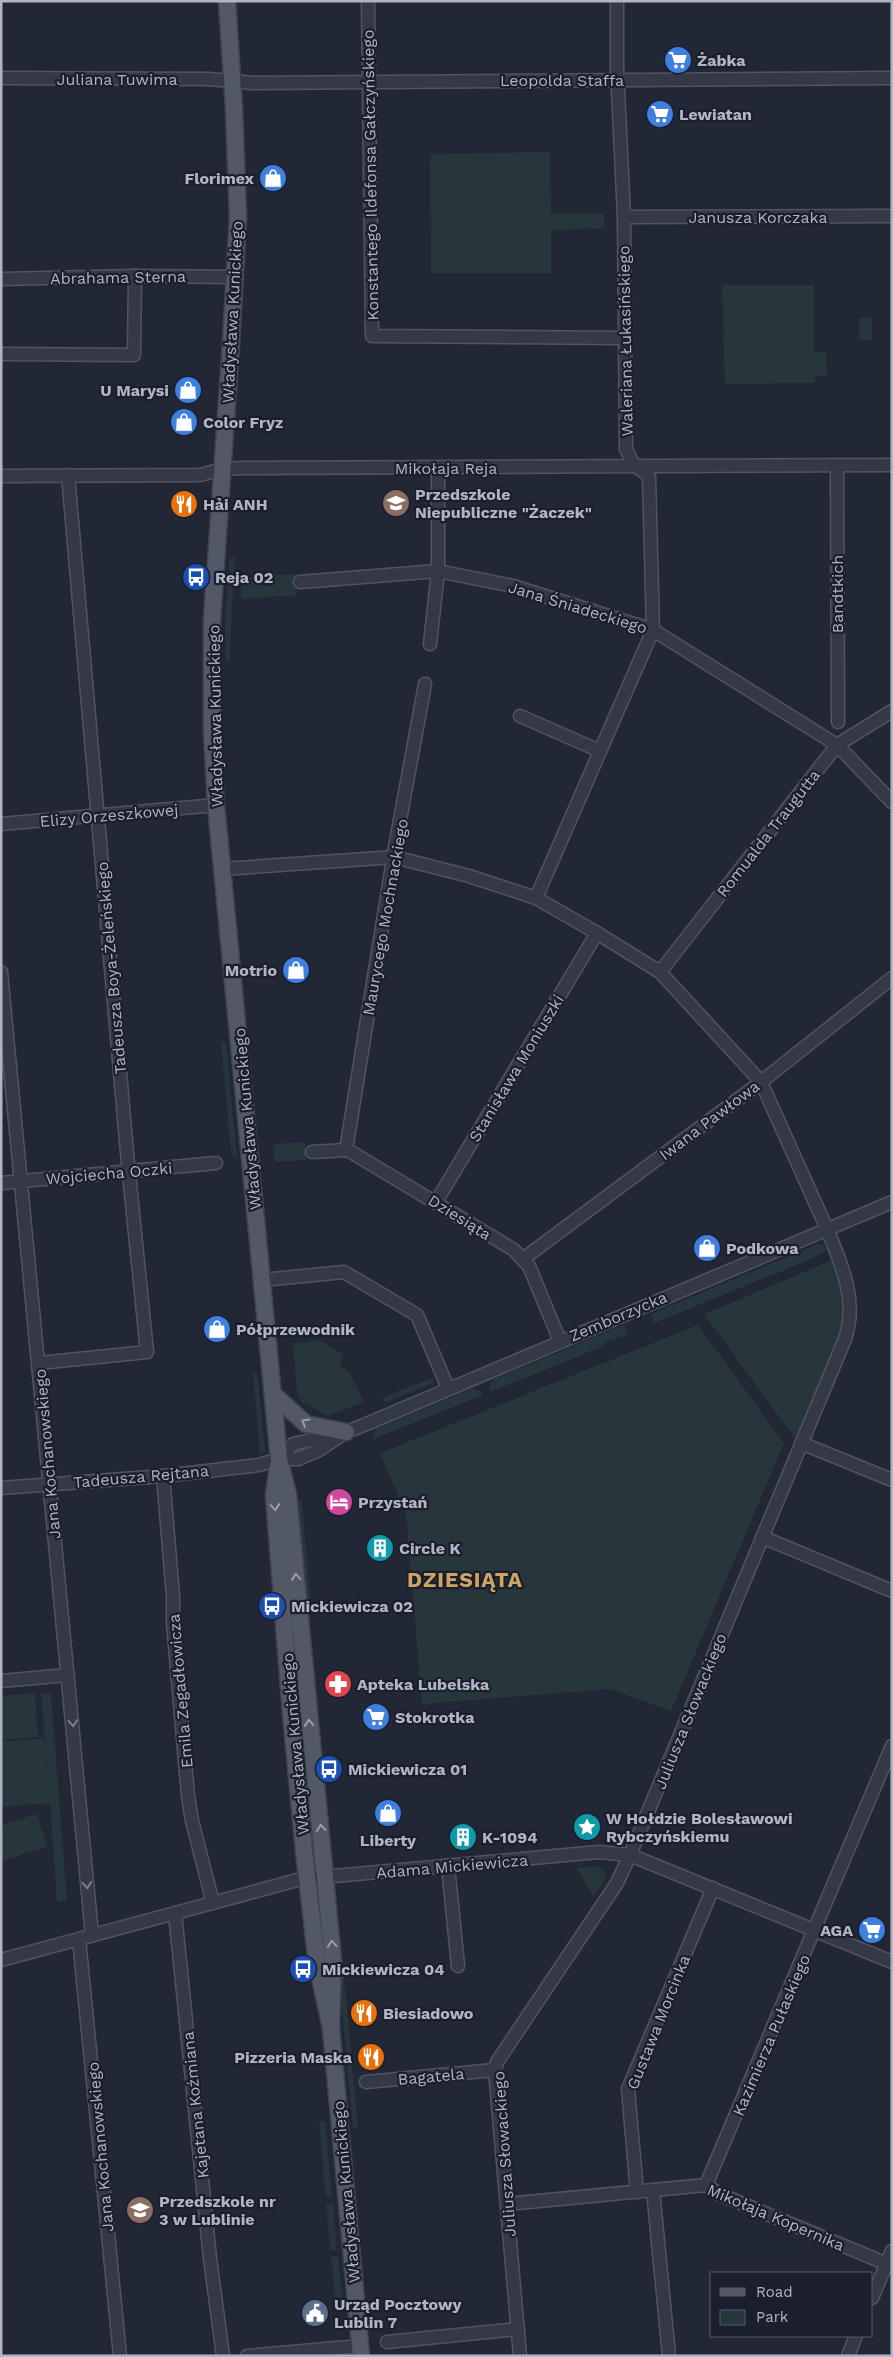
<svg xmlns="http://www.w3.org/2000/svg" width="893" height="2357" font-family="'Work Sans',sans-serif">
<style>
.green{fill:#27363b}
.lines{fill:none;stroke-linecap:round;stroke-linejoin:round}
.minor-casing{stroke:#505462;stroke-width:15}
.major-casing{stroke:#3f4251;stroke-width:19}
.minor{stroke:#353947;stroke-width:12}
.major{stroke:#535867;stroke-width:16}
.oneway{stroke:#999dad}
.oneway2{stroke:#797d8c}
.labels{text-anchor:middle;stroke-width:4.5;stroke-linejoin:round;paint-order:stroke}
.poi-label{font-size:16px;font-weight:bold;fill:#b0b4c4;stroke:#1b1e2c;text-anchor:start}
.street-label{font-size:16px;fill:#b0b4c4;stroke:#1b1e2c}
.district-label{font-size:21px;font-weight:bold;letter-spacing:1px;fill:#cca463;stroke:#1b1e2c}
</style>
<rect width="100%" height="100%" fill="#222736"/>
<g class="green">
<path d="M 550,152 L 551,214 L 604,214 L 604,228 L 551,230 L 551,273 L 431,273 L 430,154 Z"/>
<path d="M 722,285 L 814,285 L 814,352 L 826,352 L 827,376 L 815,376 L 815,383 L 725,384 Z"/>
<rect x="859" y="318" width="13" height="22"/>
<path d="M 235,556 L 229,662 L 226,660 C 223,626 227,591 230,558 Z"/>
<path d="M 296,574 L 297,595 L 241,599 L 242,578 Z"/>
<path d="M 221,1042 L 226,1042 L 237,1157 L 235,1157 L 231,1152 Z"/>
<path d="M 305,1142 L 306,1160 L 275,1162 L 273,1144 Z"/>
<path d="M 818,1244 L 824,1245 L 827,1250 L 809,1260 L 654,1323 L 651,1314 Z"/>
<path d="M 833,1260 L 844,1303 L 844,1325 L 799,1437 L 793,1436 L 704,1314 Z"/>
<path d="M 624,1325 L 628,1335 L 607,1341 L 604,1346 L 490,1392 L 490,1384 L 494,1379 Z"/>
<path d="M 698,1325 L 784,1443 L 671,1711 L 610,1689 L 422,1704 L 406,1514 L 380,1453 Z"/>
<path d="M 321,1341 L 343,1355 L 340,1365 L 350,1373 L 364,1402 L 328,1416 L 302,1402 L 297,1393 L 293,1343 Z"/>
<path d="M 257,1373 L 265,1450 L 260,1456 L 253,1374 Z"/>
<path d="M 431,1378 L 435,1379 L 433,1383 L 384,1403 L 382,1398 Z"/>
<path d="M 471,1389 L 479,1390 L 483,1395 L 374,1439 L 373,1435 L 376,1429 Z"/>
<path d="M 296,1499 L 302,1502 L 311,1607 L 304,1594 Z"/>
<path d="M 35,1693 L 38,1737 L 1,1740 L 1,1696 Z"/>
<path d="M 51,1693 L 67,1901 L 57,1901 L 50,1803 L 1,1807 L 1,1742 L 44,1738 L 48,1777 L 41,1694 Z"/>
<path d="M 37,1814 L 47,1847 L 1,1861 L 1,1825 Z"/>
<path d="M 598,1866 L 607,1876 L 594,1896 L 576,1868 Z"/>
<path d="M 334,1925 L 339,1925 L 358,2127 L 353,2128 Z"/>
<path d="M 325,2121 L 332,2197 L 326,2197 L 319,2122 Z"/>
<path d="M 333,2203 L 337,2250 L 330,2250 L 326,2204 Z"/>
<path d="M 331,2256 L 338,2256 L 343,2307 L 336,2308 Z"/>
</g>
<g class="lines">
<g class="minor-casing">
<g id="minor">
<path d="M 368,1 L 372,336 L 624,338"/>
<path d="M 1,78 L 209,79 L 253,83 L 892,78"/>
<path d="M 624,217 L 892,216"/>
<path d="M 1,279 L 135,276 L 235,277"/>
<path d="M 1,354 L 134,355 L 135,276"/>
<path d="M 837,466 L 838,722"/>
<path d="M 1,476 L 200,475 L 223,469 L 243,468 L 892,465"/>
<path d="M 300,582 L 438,571 L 513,586 L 653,630 L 837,745 L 892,802"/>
<path d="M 430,644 L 438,571 L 438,469"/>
<path d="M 520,716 L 600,751"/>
<path d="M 1,824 L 216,805"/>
<path d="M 223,869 L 394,857 L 469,876 L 536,898 L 597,933 L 660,972 L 761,1082 L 827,1229 C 842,1265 858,1301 845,1339 L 630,1855 L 617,1883 L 497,2062 L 495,2070 L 520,2356"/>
<path d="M 536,898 L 653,630 L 649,476 L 634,465 L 626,449 L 624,217 L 617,68 L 617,1"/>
<path d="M 1,972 L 92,1935"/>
<path d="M 660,972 L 837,745 L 892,711"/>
<path d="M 346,1150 L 395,847 L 425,684"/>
<path d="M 312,1152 L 346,1150 L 351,1152 L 514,1250 L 529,1266 L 560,1341"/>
<path d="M 1,1183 L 216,1163"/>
<path d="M 436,1202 L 597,933"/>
<path d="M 523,1259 L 761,1082 L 892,978"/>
<path d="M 262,1280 L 344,1272 L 417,1315 L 448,1388"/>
<path d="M 39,1363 L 147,1352 L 128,1164 L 68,475"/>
<path d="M 801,1443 L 892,1480"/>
<path d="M 279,1459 L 293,1444 L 346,1432 L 364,1425 L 892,1202"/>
<path d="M 163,1476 L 173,1596 L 173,1623 L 188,1796 L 192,1821 L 213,1903"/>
<path d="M 1,1488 L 163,1476 L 259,1465 L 279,1459 L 298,1459 L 319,1450 L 340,1436"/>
<path d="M 762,1537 L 892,1591"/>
<path d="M 1,1681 L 68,1675"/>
<path d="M 448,1866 L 458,1966"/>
<path d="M 175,1913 L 210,2258 L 223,2356"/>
<path d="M 79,1939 L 120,2356"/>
<path d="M 1,1960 L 301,1879 L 599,1852 L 630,1855 L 892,1962"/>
<path d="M 366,2082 L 495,2070"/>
<path d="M 706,2185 L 892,1746"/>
<path d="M 653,2190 L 669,2356"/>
<path d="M 637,2192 L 628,2089 L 713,1888"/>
<path d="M 507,2204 L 706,2185 L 719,2194 L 892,2266"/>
<path d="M 872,2298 L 892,2251"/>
<path d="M 387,2342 L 518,2329"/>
<path d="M 247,2356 L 360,2346"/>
<path d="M 848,2356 L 856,2336"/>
</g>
</g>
<g class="major-casing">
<g id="major">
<path d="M 227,1 L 234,109 L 238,217 L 231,344 L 212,620 L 212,731 L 216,805 L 279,1459 L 288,1494 L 333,1961 L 331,2028"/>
<path d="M 273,1394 L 306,1424 L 346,1432"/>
<path d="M 278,1466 L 274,1495 L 291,1713 L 304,1851 L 317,1964 L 331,2028 L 361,2356"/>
</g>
</g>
<use href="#minor" class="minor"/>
<use href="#major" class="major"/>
</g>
<defs><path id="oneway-chevron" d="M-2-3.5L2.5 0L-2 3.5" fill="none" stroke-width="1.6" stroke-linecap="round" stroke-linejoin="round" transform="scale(1.25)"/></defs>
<g class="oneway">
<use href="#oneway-chevron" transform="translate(305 1422) rotate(-149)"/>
<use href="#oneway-chevron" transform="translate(275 1507) rotate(85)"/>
<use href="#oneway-chevron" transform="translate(296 1577) rotate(-95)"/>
<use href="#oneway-chevron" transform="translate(309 1723) rotate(-95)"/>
<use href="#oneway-chevron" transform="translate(321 1828) rotate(-96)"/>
<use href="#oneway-chevron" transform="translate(332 1944) rotate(-95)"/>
</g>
<g class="oneway2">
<use href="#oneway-chevron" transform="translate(73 1723) rotate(85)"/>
<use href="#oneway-chevron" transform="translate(87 1885) rotate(85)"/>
</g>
<defs>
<g id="supermarket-disc" transform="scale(1.4375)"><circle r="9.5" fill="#3f7fe0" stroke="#1b1e2c"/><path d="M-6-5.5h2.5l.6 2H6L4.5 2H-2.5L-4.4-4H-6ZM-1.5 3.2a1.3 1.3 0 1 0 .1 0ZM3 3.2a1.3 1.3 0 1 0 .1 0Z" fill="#fff"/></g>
<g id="shop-disc" transform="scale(1.4375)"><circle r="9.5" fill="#3f7fe0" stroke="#1b1e2c"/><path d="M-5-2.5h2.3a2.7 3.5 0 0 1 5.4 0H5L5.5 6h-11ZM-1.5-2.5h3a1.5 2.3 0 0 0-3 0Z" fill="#fff"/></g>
<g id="school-disc" transform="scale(1.4375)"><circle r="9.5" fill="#8d6e63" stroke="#1b1e2c"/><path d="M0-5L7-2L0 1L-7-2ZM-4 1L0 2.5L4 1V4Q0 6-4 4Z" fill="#fff"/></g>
<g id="restaurant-disc" transform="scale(1.4375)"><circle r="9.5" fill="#e8710a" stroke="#1b1e2c"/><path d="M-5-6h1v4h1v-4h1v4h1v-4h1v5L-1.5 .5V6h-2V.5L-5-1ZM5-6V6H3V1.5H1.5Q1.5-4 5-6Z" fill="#fff"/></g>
<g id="bus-disc" transform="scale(1.4375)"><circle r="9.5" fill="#1a4fb4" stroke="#1b1e2c"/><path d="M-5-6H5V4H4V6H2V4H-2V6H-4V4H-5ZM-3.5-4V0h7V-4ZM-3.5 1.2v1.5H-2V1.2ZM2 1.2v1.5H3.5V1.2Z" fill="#fff"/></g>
<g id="hotel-disc" transform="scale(1.4375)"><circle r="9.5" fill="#d1479c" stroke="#1b1e2c"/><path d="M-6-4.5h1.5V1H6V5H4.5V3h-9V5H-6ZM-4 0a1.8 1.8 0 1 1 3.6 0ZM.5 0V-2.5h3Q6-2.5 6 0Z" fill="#fff"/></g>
<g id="building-disc" transform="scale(1.4375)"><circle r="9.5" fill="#0f9aa8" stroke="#1b1e2c"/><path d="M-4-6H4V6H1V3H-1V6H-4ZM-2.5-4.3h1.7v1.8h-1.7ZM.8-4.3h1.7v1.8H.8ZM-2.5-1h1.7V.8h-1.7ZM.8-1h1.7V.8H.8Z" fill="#fff"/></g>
<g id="pharmacy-disc" transform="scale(1.4375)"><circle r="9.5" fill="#e0444e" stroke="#1b1e2c"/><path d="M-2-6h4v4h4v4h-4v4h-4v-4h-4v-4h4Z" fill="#fff"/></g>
<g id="sight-disc" transform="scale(1.4375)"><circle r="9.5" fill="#0f9aa8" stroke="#1b1e2c"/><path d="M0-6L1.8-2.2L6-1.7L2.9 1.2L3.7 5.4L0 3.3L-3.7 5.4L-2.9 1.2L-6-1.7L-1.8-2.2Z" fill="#fff"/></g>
<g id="civic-disc" transform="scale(1.4375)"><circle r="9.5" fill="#5c6f8a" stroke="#1b1e2c"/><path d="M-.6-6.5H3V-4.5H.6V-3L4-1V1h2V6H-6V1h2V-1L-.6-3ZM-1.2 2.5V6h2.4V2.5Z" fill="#fff"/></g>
</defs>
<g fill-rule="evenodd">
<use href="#supermarket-disc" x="678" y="60"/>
<use href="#supermarket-disc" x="660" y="114"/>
<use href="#shop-disc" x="273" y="178"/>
<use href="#shop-disc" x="188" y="390"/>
<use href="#shop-disc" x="184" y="422"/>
<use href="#school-disc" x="396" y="503"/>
<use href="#restaurant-disc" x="184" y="504"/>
<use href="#bus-disc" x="196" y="577"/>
<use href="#shop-disc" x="296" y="970"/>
<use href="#shop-disc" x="707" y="1248"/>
<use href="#shop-disc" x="217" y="1329"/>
<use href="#hotel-disc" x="339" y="1502"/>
<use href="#building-disc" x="380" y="1548"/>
<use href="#bus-disc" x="272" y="1606"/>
<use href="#pharmacy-disc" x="338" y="1684"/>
<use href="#supermarket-disc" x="376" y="1717"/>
<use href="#bus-disc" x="329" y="1769"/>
<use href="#shop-disc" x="388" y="1813"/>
<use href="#sight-disc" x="587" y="1827"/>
<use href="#building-disc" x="463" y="1837"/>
<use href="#supermarket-disc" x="872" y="1930"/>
<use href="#bus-disc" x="303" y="1969"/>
<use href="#restaurant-disc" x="364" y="2013"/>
<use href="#restaurant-disc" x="371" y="2057"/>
<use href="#school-disc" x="140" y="2210"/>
<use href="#civic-disc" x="315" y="2313"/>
</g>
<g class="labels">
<g class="poi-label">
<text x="697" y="66">Żabka</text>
<text x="679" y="120">Lewiatan</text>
<text x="254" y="184" text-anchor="end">Florimex</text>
<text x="169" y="396" text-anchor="end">U Marysi</text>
<text x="203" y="428">Color Fryz</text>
<text x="415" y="500">Przedszkole<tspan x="415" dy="18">Niepubliczne "Żaczek"</tspan></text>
<text x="203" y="510">Hải ANH</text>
<text x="215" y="583">Reja 02</text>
<text x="277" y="976" text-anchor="end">Motrio</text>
<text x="726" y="1254">Podkowa</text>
<text x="236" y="1335">Półprzewodnik</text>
<text x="358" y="1508">Przystań</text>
<text x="399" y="1554">Circle K</text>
<text x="291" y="1612">Mickiewicza 02</text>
<text x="357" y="1690">Apteka Lubelska</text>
<text x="395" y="1723">Stokrotka</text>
<text x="348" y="1775">Mickiewicza 01</text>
<text x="606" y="1824">W Hołdzie Bolesławowi<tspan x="606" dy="18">Rybczyńskiemu</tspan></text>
<text x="482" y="1843">K-1094</text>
<text x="388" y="1846" text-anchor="middle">Liberty</text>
<text x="853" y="1936" text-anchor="end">AGA</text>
<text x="322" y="1975">Mickiewicza 04</text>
<text x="383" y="2019">Biesiadowo</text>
<text x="352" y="2063" text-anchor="end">Pizzeria Maska</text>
<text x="159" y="2207">Przedszkole nr<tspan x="159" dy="18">3 w Lublinie</tspan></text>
<text x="334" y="2310">Urząd Pocztowy<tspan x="334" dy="18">Lublin 7</tspan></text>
</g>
<g class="street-label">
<text x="117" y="85">Juliana Tuwima</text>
<text x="562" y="86">Leopolda Staffa</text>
<text transform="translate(370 175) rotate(-91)" y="6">Konstantego Ildefonsa Gałczyńskiego</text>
<text x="758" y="223">Janusza Korczaka</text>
<text transform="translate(118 277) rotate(-1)" y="6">Abrahama Sterna</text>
<text transform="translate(232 312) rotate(-87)" y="6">Władysława Kunickiego</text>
<text transform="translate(625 341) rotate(-91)" y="6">Waleriana Łukasińskiego</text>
<text x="446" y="474">Mikołaja Reja</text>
<text transform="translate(837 594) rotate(-90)" y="6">Bandtkich</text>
<text transform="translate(578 607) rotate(17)" y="6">Jana Śniadeckiego</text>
<text transform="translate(215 716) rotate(-91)" y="6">Władysława Kunickiego</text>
<text transform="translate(109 815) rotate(-5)" y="6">Elizy Orzeszkowej</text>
<text transform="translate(768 833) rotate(-52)" y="6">Romualda Traugutta</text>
<text transform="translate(385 917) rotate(-80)" y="6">Maurycego Mochnackiego</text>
<text transform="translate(111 968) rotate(-95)" y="6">Tadeusza Boya-Żeleńskiego</text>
<text transform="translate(516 1068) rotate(-59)" y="6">Stanisława Moniuszki</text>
<text transform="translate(247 1119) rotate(-95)" y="6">Władysława Kunickiego</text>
<text transform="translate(709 1120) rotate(-37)" y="6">Iwana Pawłowa</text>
<text transform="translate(109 1173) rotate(-5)" y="6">Wojciecha Oczki</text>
<text transform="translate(460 1217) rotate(32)" y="6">Dziesiąta</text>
<text transform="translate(618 1316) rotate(-23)" y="6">Zemborzycka</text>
<text transform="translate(47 1454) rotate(-95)" y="6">Jana Kochanowskiego</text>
<text transform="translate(141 1476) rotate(-5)" y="6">Tadeusza Rejtana</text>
<text transform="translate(180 1691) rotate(-95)" y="6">Emila Zegadłowicza</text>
<text transform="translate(690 1711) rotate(-68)" y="6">Juliusza Słowackiego</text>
<text transform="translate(295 1744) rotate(-95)" y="6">Władysława Kunickiego</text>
<text transform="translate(452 1866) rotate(-5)" y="6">Adama Mickiewicza</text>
<text transform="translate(658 2022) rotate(-68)" y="6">Gustawa Morcinka</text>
<text transform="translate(771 2035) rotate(-67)" y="6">Kazimierza Pułaskiego</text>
<text transform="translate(431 2076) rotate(-5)" y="6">Bagatela</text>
<text transform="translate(195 2105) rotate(-96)" y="6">Kajetana Koźmiana</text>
<text transform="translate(100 2147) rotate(-95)" y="6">Jana Kochanowskiego</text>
<text transform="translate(504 2154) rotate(-94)" y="6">Juliusza Słowackiego</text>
<text transform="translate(346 2192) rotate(-95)" y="6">Władysława Kunickiego</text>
<text transform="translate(776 2217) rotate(23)" y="6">Mikołaja Kopernika</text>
</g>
<g class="district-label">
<text x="465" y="1587">DZIESIĄTA</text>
</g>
</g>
<rect width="893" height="2357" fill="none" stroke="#b0b4c4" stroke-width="5"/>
<rect x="710" y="2272" width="162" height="65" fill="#1b1e2c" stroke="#575a69"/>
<rect x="720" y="2288" width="25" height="8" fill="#535867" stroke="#575a69"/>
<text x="756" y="2297" font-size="15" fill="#b0b4c4">Road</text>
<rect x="720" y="2310" width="25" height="15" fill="#27363b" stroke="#575a69"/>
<text x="756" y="2322" font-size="15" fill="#b0b4c4">Park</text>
</svg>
